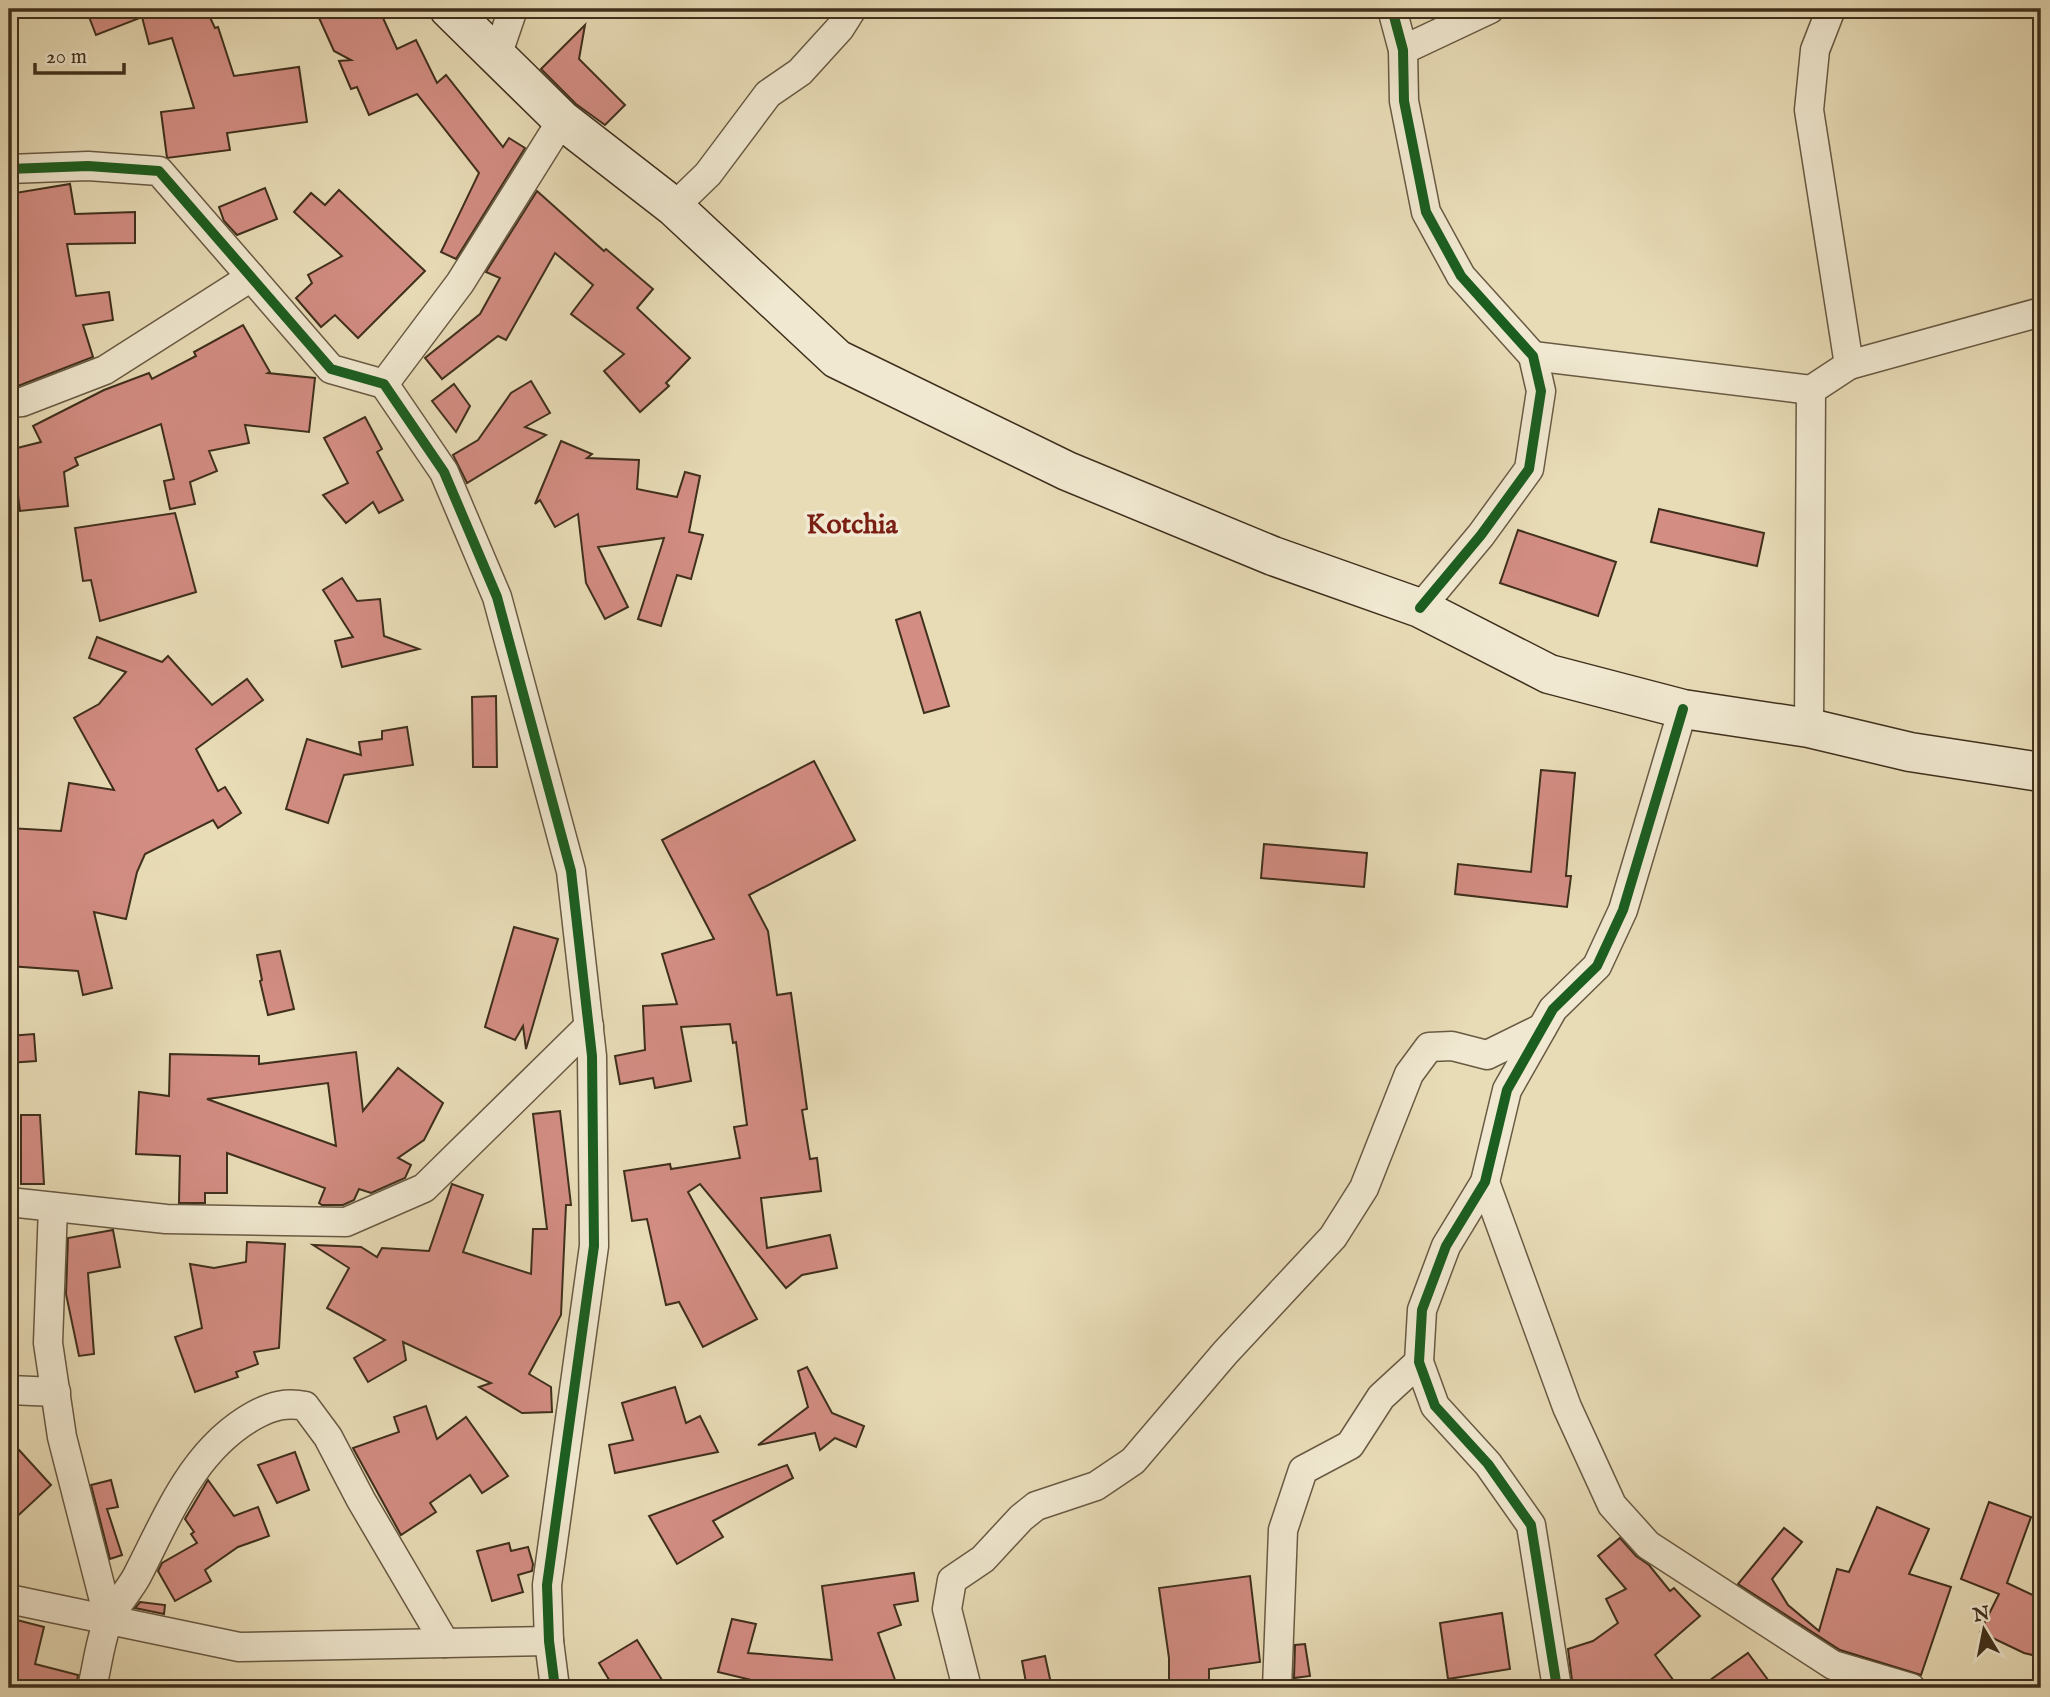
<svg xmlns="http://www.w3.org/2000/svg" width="2050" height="1697" font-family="'IM FELL English',serif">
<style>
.building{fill:#d38d83;stroke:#3f2f1c;stroke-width:2;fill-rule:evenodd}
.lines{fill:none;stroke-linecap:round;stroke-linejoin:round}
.street-casing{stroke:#695a43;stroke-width:31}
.secondary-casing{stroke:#3f2f1c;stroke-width:41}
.street{stroke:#f0e8d0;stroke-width:28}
.secondary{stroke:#f0e8d0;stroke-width:38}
.cycleway-casing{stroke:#f0e8d0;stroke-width:15}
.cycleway{stroke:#1b5e20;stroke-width:10}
.labels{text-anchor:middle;stroke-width:7;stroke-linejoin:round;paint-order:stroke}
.quarter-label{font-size:28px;font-weight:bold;fill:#7a1f14;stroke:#f0e8d0}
</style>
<rect width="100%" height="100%" fill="#e8dcb7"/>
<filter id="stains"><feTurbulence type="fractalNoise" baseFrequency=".00286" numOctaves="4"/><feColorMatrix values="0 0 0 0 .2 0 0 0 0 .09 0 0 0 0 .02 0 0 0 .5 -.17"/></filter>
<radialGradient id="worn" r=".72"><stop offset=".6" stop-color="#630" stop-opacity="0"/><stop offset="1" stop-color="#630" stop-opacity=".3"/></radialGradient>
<g class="building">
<path d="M 86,9 L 206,9 L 215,28 L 218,27 L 234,76 L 299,67 L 307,122 L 227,133 L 230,150 L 167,158 L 161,112 L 194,108 L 172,38 L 149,44 L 142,17 L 96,35 Z"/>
<path d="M 315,9 L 379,9 L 397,49 L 416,40 L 437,83 L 446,75 L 503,147 L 509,138 L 525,148 L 456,259 L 441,252 L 479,173 L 417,94 L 369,115 L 357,87 L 351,89 L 339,61 L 351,60 L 334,51 Z"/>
<path d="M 585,25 L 579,59 L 625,105 L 605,125 L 576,104 L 541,69 Z"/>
<path d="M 70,184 L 75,214 L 135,212 L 135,243 L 67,244 L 76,296 L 109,292 L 113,320 L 83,325 L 93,357 L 18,386 L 9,386 L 9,194 Z"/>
<path d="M 265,188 L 277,219 L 237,235 L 224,221 L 219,207 Z"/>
<path d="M 339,190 L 425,271 L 358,338 L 335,315 L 321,327 L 296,298 L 312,283 L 308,275 L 342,256 L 294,212 L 311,193 L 325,205 Z"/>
<path d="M 537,191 L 604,251 L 606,249 L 653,289 L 637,308 L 690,358 L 666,383 L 669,386 L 640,412 L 604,371 L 624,354 L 571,314 L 593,285 L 555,253 L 506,340 L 498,336 L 442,379 L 425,358 L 480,314 L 500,278 L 486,272 Z"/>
<path d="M 243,325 L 270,372 L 268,373 L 315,378 L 309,432 L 245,425 L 249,443 L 209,451 L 217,471 L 190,482 L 195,504 L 170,509 L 164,481 L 174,479 L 161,424 L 75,458 L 78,465 L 64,472 L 68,506 L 20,511 L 16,481 L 9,483 L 9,450 L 41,442 L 33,426 L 104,390 L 149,373 L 152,379 L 196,356 L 194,352 Z"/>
<path d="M 531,381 L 550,413 L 525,427 L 546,435 L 467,483 L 453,455 L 478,440 L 511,393 Z"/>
<path d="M 454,384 L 470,406 L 456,432 L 432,401 Z"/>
<path d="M 365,417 L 382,449 L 377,452 L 403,500 L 379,513 L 373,502 L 346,523 L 323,495 L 348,483 L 324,438 Z"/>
<path d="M 561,441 L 592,454 L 587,458 L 639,460 L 637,489 L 677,497 L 685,472 L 700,476 L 689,532 L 703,535 L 691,579 L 677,575 L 661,626 L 638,619 L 664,538 L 598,547 L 628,607 L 605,619 L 586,583 L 578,514 L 555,527 L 540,500 L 535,504 Z"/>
<path d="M 1659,509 L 1764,533 L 1757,566 L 1651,542 Z"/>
<path d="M 175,513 L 196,592 L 100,621 L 91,580 L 83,581 L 75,528 Z"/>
<path d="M 1518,530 L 1616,562 L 1598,616 L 1500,583 Z"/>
<path d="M 342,578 L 357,601 L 380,599 L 384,636 L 419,649 L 342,667 L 335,641 L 353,637 L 323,590 Z"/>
<path d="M 920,612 L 949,706 L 924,713 L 896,620 Z"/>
<path d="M 97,637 L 162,662 L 168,656 L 212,705 L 247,679 L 263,700 L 196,749 L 218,791 L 225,787 L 241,813 L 218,828 L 213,820 L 145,854 L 137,872 L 126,919 L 94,912 L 112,988 L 83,995 L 78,971 L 9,966 L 9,828 L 61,831 L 69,783 L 114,790 L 74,718 L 99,704 L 126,672 L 89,658 Z"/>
<path d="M 496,696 L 497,767 L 473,767 L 472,697 Z"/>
<path d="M 407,727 L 413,765 L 344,775 L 328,823 L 286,809 L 307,739 L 361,755 L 359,742 L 382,739 L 382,731 Z"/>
<path d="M 814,761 L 855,840 L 749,895 L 768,931 L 777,995 L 791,993 L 807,1109 L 802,1110 L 810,1159 L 817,1158 L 821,1191 L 761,1198 L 767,1248 L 830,1235 L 837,1268 L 802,1275 L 786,1288 L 700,1184 L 688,1192 L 757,1319 L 703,1347 L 679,1302 L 666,1305 L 647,1219 L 632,1221 L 624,1171 L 670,1164 L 671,1169 L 740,1158 L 734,1127 L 747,1125 L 736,1042 L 733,1043 L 730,1024 L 681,1027 L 691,1081 L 655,1088 L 653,1078 L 620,1084 L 615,1056 L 645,1050 L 643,1006 L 677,1004 L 662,954 L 714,939 L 662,840 Z"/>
<path d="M 1541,770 L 1575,773 L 1566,876 L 1571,876 L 1567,907 L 1455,894 L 1458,864 L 1531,872 Z"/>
<path d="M 1264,844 L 1367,853 L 1364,887 L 1261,878 Z"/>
<path d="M 514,927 L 558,939 L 526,1049 L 523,1026 L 515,1040 L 485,1027 Z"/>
<path d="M 280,951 L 294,1009 L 268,1015 L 260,981 L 262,980 L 257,955 Z"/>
<path d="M 34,1034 L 36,1061 L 9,1063 L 9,1036 Z"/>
<path d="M 356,1052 L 363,1111 L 398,1068 L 443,1103 L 424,1140 L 398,1158 L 411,1165 L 405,1178 L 371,1193 L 359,1189 L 354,1200 L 343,1205 L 322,1205 L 319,1203 L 325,1188 L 227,1153 L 227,1193 L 205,1193 L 205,1203 L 179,1203 L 180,1156 L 136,1154 L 139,1092 L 169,1096 L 170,1054 L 259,1056 L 259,1064 ZM 328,1083 L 336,1146 L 207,1099 Z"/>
<path d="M 560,1111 L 571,1205 L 566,1205 L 561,1315 L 529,1374 L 551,1387 L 552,1412 L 522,1413 L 479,1387 L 491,1383 L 403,1342 L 406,1360 L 368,1382 L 354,1358 L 385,1340 L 327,1308 L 349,1268 L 313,1245 L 361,1247 L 377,1257 L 382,1248 L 429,1251 L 452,1184 L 483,1195 L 463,1252 L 531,1274 L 533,1229 L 547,1229 L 533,1114 Z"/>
<path d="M 21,1115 L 40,1115 L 44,1184 L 21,1184 Z"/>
<path d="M 113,1230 L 120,1267 L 88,1273 L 94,1354 L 79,1356 L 66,1294 L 68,1238 Z"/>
<path d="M 247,1242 L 285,1244 L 279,1348 L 254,1352 L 258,1364 L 236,1372 L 238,1377 L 195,1392 L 175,1337 L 202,1328 L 190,1264 L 214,1268 L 246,1262 Z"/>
<path d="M 807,1367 L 832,1413 L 864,1426 L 856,1447 L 835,1438 L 820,1450 L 815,1433 L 758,1445 L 808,1407 L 798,1371 Z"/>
<path d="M 675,1387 L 686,1423 L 700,1416 L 718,1452 L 615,1473 L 609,1445 L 633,1440 L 622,1403 Z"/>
<path d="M 426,1406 L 437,1439 L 466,1417 L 508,1476 L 482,1493 L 470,1475 L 430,1503 L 436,1512 L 401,1535 L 353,1448 L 399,1432 L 394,1417 Z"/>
<path d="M 9,1439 L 51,1485 L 9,1524 Z"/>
<path d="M 295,1452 L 309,1490 L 277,1503 L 258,1465 Z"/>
<path d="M 787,1465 L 793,1478 L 713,1521 L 723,1537 L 677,1564 L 649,1516 Z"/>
<path d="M 111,1480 L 118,1507 L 107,1509 L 122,1555 L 110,1559 L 91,1485 Z"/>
<path d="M 208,1480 L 234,1516 L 258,1507 L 269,1536 L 238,1547 L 205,1570 L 211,1581 L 175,1601 L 158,1571 L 162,1563 L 197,1543 L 191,1534 L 194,1532 L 185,1519 Z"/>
<path d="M 1989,1502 L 2031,1517 L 2007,1583 L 2041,1599 L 2041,1657 L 2024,1653 L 1980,1632 L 1999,1594 L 1961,1579 Z"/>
<path d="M 1877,1507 L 1929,1529 L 1909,1574 L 1951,1587 L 1921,1675 L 1840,1650 L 1738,1584 L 1784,1528 L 1802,1542 L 1772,1579 L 1788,1605 L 1819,1631 L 1837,1569 L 1849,1572 Z"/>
<path d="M 1620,1538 L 1636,1556 L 1649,1565 L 1670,1591 L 1674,1588 L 1700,1616 L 1655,1655 L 1679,1688 L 1646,1688 L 1640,1680 L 1594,1686 L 1594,1688 L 1573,1688 L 1568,1649 L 1593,1641 L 1618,1623 L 1606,1599 L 1626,1589 L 1598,1556 Z"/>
<path d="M 509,1543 L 511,1551 L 528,1547 L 533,1564 L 532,1571 L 518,1575 L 523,1592 L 492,1601 L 477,1551 Z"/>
<path d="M 914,1573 L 918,1601 L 894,1605 L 901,1625 L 878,1633 L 898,1688 L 768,1688 L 768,1684 L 718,1672 L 732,1619 L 756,1624 L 748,1653 L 832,1660 L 822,1586 Z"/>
<path d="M 1250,1576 L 1260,1662 L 1209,1669 L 1209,1688 L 1169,1688 L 1169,1658 L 1159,1588 Z"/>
<path d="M 140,1602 L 165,1605 L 164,1614 L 135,1608 Z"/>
<path d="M 1502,1613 L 1510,1669 L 1448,1679 L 1440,1623 Z"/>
<path d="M 9,1618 L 44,1627 L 35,1664 L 78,1675 L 76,1688 L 9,1688 Z"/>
<path d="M 637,1640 L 667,1688 L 614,1688 L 599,1663 Z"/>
<path d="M 1305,1644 L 1310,1676 L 1294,1678 L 1295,1645 Z"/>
<path d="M 1748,1653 L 1774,1688 L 1699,1688 Z"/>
<path d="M 1045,1656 L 1052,1688 L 1027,1688 L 1022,1661 Z"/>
</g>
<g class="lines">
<g class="street-casing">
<g id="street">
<path d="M 1392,9 L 1403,50 L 1404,101 L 1426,212 L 1461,276 L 1533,356 L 1541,391 L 1529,469 L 1481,535 L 1420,608"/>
<path d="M 1831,9 L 1815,50 L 1809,110 L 1849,365"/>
<path d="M 1403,50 L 1490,9"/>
<path d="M 497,56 L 513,9"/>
<path d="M 9,169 L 88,166 L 159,171 L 331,369 L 384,384 L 444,472 L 497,597 L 571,871 L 592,1056 L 594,1246 L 547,1585 L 549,1641 L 555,1688"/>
<path d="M 674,207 L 708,174 L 768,94 L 800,72 L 840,28 L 852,9"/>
<path d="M 1533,356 L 1811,390"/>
<path d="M 384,384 L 460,283 L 562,120"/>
<path d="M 9,403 L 22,402 L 105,370 L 251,277"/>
<path d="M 1809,728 L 1811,390 L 1849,365 L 2041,312"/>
<path d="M 1485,1182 L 1567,1407 L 1612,1505 L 1648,1545 L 1833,1665 L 1911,1688"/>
<path d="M 9,1202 L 166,1219 L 346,1222 L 424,1188 L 589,1026"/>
<path d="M 53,1207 L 48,1343 L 62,1437 L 109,1620"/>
<path d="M 9,1390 L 56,1392"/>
<path d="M 9,1599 L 239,1647 L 549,1641"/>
<path d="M 92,1688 C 97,1667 100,1641 108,1621 C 115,1605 129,1591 137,1576 C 168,1516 193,1449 255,1415 C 272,1406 286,1402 305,1406 L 328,1437 L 361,1500 L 445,1643"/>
<path d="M 967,1688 L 947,1609 L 952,1580 L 983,1559 L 1021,1518 L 1036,1506 L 1096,1486 L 1133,1461 L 1225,1353 L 1333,1237 L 1364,1188 L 1409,1074 L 1429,1047 L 1452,1046 L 1487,1055 L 1542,1028"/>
<path d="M 1277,1688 L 1283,1530 L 1303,1470 L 1350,1445 L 1381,1397 L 1419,1362"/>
<path d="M 1557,1688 L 1531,1525 L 1488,1464 L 1435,1406 L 1419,1362 L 1422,1310 L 1446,1246 L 1485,1182 L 1507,1090 L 1553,1009 L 1597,966 L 1623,910 L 1683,709"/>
</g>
</g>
<g class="secondary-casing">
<path id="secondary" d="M 449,9 L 562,120 L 674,207 L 837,359 L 1067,471 L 1273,556 L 1420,608 L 1549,674 L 1683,709 L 1809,728 L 1910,752 L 2041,772"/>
</g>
<use href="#street" class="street"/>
<use href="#secondary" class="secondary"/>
<g class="cycleway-casing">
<g id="cycleway">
<path d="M 1392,9 L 1403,50 L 1404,101 L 1426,212 L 1461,276 L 1533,356 L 1541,391 L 1529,469 L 1481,535 L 1420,608"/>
<path d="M 9,169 L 88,166 L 159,171 L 331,369 L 384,384 L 444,472 L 497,597 L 571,871 L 592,1056 L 594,1246 L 547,1585 L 549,1641 L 555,1688"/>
<path d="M 1557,1688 L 1531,1525 L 1488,1464 L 1435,1406 L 1419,1362 L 1422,1310 L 1446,1246 L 1485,1182 L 1507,1090 L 1553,1009 L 1597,966 L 1623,910 L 1683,709"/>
</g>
</g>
<use href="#cycleway" class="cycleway"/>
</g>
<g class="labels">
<g class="quarter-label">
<text x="852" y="533">Kotchia</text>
</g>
</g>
<rect width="2050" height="1697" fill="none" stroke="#e8dcb7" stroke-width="35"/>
<rect x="10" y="10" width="2029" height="1676" fill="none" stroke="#3f2f1c" stroke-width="3.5"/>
<rect x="18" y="18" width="2015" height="1662" fill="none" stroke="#3f2f1c" stroke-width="2"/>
<g transform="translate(1984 1630) rotate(350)" stroke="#f0e8d0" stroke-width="5" paint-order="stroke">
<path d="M0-5L12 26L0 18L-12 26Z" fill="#3f2f1c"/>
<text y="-10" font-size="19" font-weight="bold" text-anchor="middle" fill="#3f2f1c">N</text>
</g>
<path d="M35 63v10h89v-10" fill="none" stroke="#3f2f1c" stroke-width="3.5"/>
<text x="46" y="63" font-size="21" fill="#3f2f1c" stroke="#f0e8d0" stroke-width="5" paint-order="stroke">20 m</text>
<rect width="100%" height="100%" filter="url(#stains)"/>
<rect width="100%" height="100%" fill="url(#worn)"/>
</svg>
